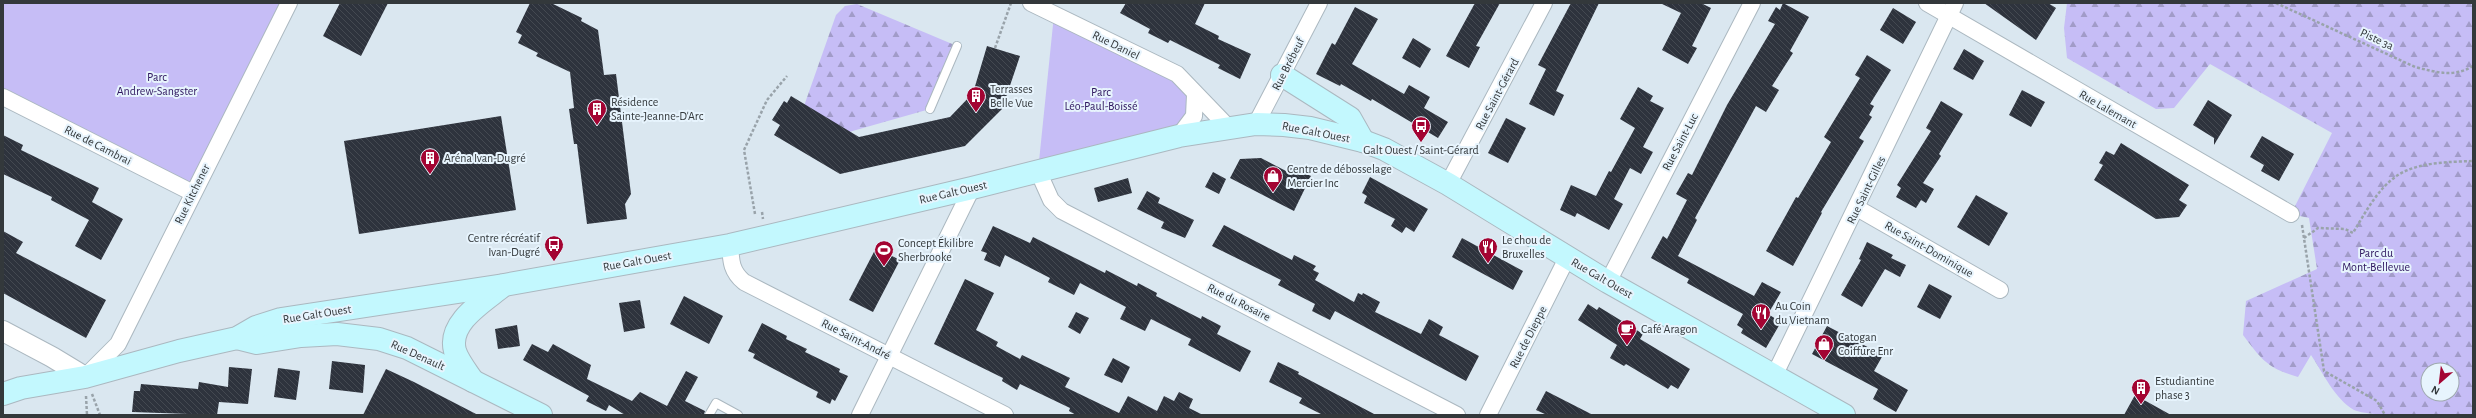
<svg xmlns="http://www.w3.org/2000/svg" width="2476" height="418" font-family="'Alegreya Sans',sans-serif">
<style>
.green{fill:#c6bdf6}
.forest{fill:url(#forest-firs);fill-rule:evenodd}
.building{fill:url(#building-back-hatch)}
.lines{fill:none;stroke-linecap:round;stroke-linejoin:round}
.service-casing{stroke:#abb8c0;stroke-width:10}
.minor-casing{stroke:#abb8c0;stroke-width:18}
.tertiary-casing{stroke:#abb8c0;stroke-width:22}
.secondary-casing{stroke:#abb8c0;stroke-width:24}
.path{stroke:#99a3aa;stroke-width:2.5;stroke-dasharray:3 2;stroke-linecap:butt}
.service{stroke:#fff;stroke-width:8}
.minor{stroke:#fff;stroke-width:16}
.tertiary{stroke:#fff;stroke-width:20}
.secondary{stroke:#c3f8fe;stroke-width:22}
.labels{text-anchor:middle;stroke-width:4;stroke-linejoin:round;paint-order:stroke}
.street-label{font-size:12px;fill:#33383b;stroke:#e7f4fd}
.park-label{font-size:12px;fill:#2e165e;stroke:#e7f4fd}
.poi-label{font-size:12px;fill:#33383b;stroke:#e7f4fd;text-anchor:start}
</style>
<defs>
<pattern id="forest-firs" width="22" height="20" patternUnits="userSpaceOnUse"><rect width="22" height="20" fill="#c6bdf6"/><path d="M5 1l3.5 6h-7zM16 11l3.5 6h-7z" fill="#a19bc8"/></pattern>
<pattern id="building-back-hatch" width="6" height="6" patternUnits="userSpaceOnUse"><rect width="6" height="6" fill="#2e333d"/><path d="M-1 5l2 2M0 0l6 6M5-1l2 2" fill="none" stroke="#444951"/></pattern>
</defs>
<rect width="100%" height="100%" fill="#dae7f0"/>
<g class="green">
<path d="M 3,3 L 289,3 L 193,193 L 3,97 Z"/>
<path d="M 1054,15 L 1177,74 L 1195,95 L 1179,136 L 1038,171 Z"/>
</g>
<g class="forest">
<path d="M 2067,3 L 2473,3 L 2473,415 C 2450,415 2372,418 2354,410 C 2335,399 2323,373 2311,355 L 2298,377 C 2267,368 2262,360 2243,335 L 2246,301 L 2317,269 L 2309,218 L 2291,214 L 2332,133 L 2210,64 L 2174,108 L 2156,109 L 2067,58 L 2064,28 ZM 2428,370 L 2452,370 L 2452,394 L 2428,394 Z"/>
<path d="M 857,4 L 957,46 L 930,109 L 849,132 L 804,106 L 836,15 L 845,6 Z"/>
</g>
<g class="building">
<path d="M 340,3 L 388,3 L 361,56 L 323,36 Z"/>
<path d="M 530,3 L 551,3 L 582,18 L 581,21 L 598,30 L 604,75 L 616,74 L 631,194 L 625,204 L 627,219 L 587,224 L 577,144 L 574,144 L 569,109 L 574,108 L 570,72 L 536,56 L 538,53 L 518,43 L 522,35 L 516,32 Z"/>
<path d="M 1126,3 L 1205,3 L 1195,24 L 1219,36 L 1218,39 L 1251,54 L 1240,79 L 1218,68 L 1220,65 L 1170,40 L 1168,43 L 1148,33 L 1150,29 L 1120,13 Z"/>
<path d="M 1475,3 L 1500,3 L 1476,46 L 1480,47 L 1469,68 L 1446,56 Z"/>
<path d="M 1571,3 L 1599,3 L 1556,91 L 1564,95 L 1554,116 L 1529,104 L 1546,69 L 1538,65 Z"/>
<path d="M 1660,3 L 1701,3 L 1711,8 L 1692,46 L 1697,48 L 1688,64 L 1662,50 L 1681,13 Z"/>
<path d="M 1783,3 L 1809,17 L 1790,51 L 1793,53 L 1772,86 L 1779,90 L 1766,112 L 1756,106 L 1695,218 L 1697,220 L 1678,256 L 1754,296 L 1762,282 L 1781,292 L 1768,314 L 1781,322 L 1766,348 L 1741,333 L 1743,329 L 1737,325 L 1743,314 L 1687,283 L 1689,279 L 1651,258 L 1663,236 L 1667,239 L 1687,200 L 1676,194 L 1688,173 L 1692,175 L 1727,105 L 1775,24 L 1768,21 L 1776,7 L 1780,10 Z"/>
<path d="M 1984,3 L 2048,3 L 2056,8 L 2036,40 Z"/>
<path d="M 1355,7 L 1378,19 L 1352,64 L 1404,94 L 1409,85 L 1430,97 L 1424,108 L 1448,122 L 1438,138 L 1372,99 L 1371,101 L 1341,84 L 1340,86 L 1316,74 L 1332,43 L 1335,45 Z"/>
<path d="M 1893,8 L 1916,22 L 1903,44 L 1880,30 Z"/>
<path d="M 1413,38 L 1431,49 L 1420,68 L 1402,58 Z"/>
<path d="M 987,46 L 1020,56 L 1002,109 L 965,146 L 840,174 L 774,135 L 780,125 L 772,120 L 784,101 L 787,103 L 791,96 L 859,137 L 950,117 L 973,93 Z"/>
<path d="M 1964,49 L 1984,61 L 1973,80 L 1953,69 Z"/>
<path d="M 1867,55 L 1891,70 L 1870,104 L 1874,106 L 1869,115 L 1872,117 L 1859,138 L 1864,141 L 1821,212 L 1822,213 L 1793,266 L 1766,251 L 1796,197 L 1798,198 L 1831,142 L 1824,137 L 1860,78 L 1855,75 Z"/>
<path d="M 1638,87 L 1653,96 L 1650,101 L 1664,108 L 1643,147 L 1653,152 L 1641,174 L 1630,168 L 1614,199 L 1623,204 L 1609,230 L 1577,213 L 1575,217 L 1560,210 L 1571,185 L 1596,196 L 1609,171 L 1611,172 L 1635,128 L 1620,119 Z"/>
<path d="M 2022,90 L 2045,102 L 2031,127 L 2009,115 Z"/>
<path d="M 2208,100 L 2232,115 L 2214,145 L 2214,138 L 2193,125 Z"/>
<path d="M 1941,101 L 1963,114 L 1939,154 L 1941,156 L 1923,183 L 1934,189 L 1926,203 L 1921,200 L 1916,208 L 1896,197 L 1901,188 L 1897,185 L 1931,131 L 1926,128 Z"/>
<path d="M 501,116 L 516,210 L 359,234 L 344,141 Z"/>
<path d="M 1506,118 L 1526,128 L 1508,163 L 1488,153 Z"/>
<path d="M 3,135 L 23,145 L 21,150 L 99,188 L 92,202 L 123,219 L 101,260 L 75,246 L 89,220 L 51,200 L 52,197 L 3,174 Z"/>
<path d="M 2262,136 L 2294,154 L 2279,181 L 2261,171 L 2264,165 L 2250,157 Z"/>
<path d="M 2121,143 L 2189,185 L 2179,200 L 2187,205 L 2179,217 L 2156,219 L 2094,180 L 2103,165 L 2099,163 L 2106,151 L 2114,155 Z"/>
<path d="M 1261,158 L 1286,171 L 1289,165 L 1311,176 L 1294,211 L 1230,178 L 1240,159 Z"/>
<path d="M 1213,172 L 1226,179 L 1219,194 L 1205,187 Z"/>
<path d="M 1370,177 L 1428,209 L 1414,232 L 1406,227 L 1402,233 L 1391,226 L 1395,219 L 1364,203 L 1367,196 L 1362,193 Z"/>
<path d="M 1128,178 L 1132,193 L 1098,202 L 1094,188 Z"/>
<path d="M 1147,191 L 1160,198 L 1158,203 L 1194,220 L 1185,238 L 1161,228 L 1164,222 L 1137,209 Z"/>
<path d="M 1976,195 L 2008,213 L 1989,246 L 1957,227 Z"/>
<path d="M 1224,225 L 1292,260 L 1294,255 L 1316,266 L 1313,270 L 1319,273 L 1315,280 L 1354,302 L 1358,293 L 1362,295 L 1363,293 L 1380,302 L 1375,312 L 1421,334 L 1429,319 L 1443,327 L 1439,335 L 1479,356 L 1466,381 L 1335,311 L 1330,320 L 1312,311 L 1315,304 L 1278,285 L 1281,280 L 1212,246 Z"/>
<path d="M 993,226 L 1030,243 L 1033,237 L 1105,273 L 1106,270 L 1137,286 L 1138,283 L 1157,293 L 1156,296 L 1201,319 L 1202,316 L 1221,326 L 1217,334 L 1251,351 L 1240,372 L 1188,345 L 1191,339 L 1151,319 L 1145,331 L 1120,319 L 1126,307 L 1080,283 L 1074,295 L 1048,282 L 1050,278 L 1005,255 L 1000,267 L 984,260 L 987,253 L 981,251 Z"/>
<path d="M 3,231 L 23,242 L 16,253 L 106,300 L 86,338 L 3,293 Z"/>
<path d="M 1462,238 L 1523,271 L 1513,290 L 1452,257 Z"/>
<path d="M 1867,242 L 1893,255 L 1891,258 L 1906,265 L 1900,277 L 1885,269 L 1862,307 L 1841,295 L 1861,260 L 1859,259 Z"/>
<path d="M 876,248 L 900,260 L 873,312 L 849,300 Z"/>
<path d="M 965,279 L 994,293 L 976,330 L 998,342 L 996,346 L 1020,359 L 1022,355 L 1070,378 L 1065,387 L 1119,413 L 1128,396 L 1157,411 L 1164,396 L 1174,401 L 1179,392 L 1193,399 L 1189,408 L 1203,415 L 1076,415 L 1069,411 L 1070,408 L 1020,384 L 1017,390 L 1002,381 L 1003,378 L 934,344 Z"/>
<path d="M 1929,284 L 1952,296 L 1940,319 L 1917,307 Z"/>
<path d="M 684,296 L 723,316 L 709,344 L 670,324 Z"/>
<path d="M 640,300 L 645,328 L 624,332 L 619,303 Z"/>
<path d="M 1588,304 L 1597,310 L 1599,307 L 1643,334 L 1640,339 L 1690,369 L 1678,389 L 1671,385 L 1668,389 L 1626,364 L 1624,366 L 1610,358 L 1617,345 L 1578,320 Z"/>
<path d="M 1076,312 L 1089,318 L 1080,334 L 1068,327 Z"/>
<path d="M 762,323 L 787,336 L 786,339 L 807,349 L 805,352 L 840,369 L 839,372 L 848,376 L 835,401 L 832,399 L 830,404 L 816,397 L 818,392 L 753,358 L 755,354 L 748,351 Z"/>
<path d="M 517,325 L 520,346 L 498,349 L 495,329 Z"/>
<path d="M 1827,326 L 1883,355 L 1874,371 L 1908,390 L 1896,412 L 1873,399 L 1878,389 L 1812,354 Z"/>
<path d="M 532,344 L 548,352 L 553,344 L 591,365 L 587,379 L 632,401 L 640,392 L 667,406 L 686,371 L 698,377 L 685,401 L 705,411 L 704,415 L 625,415 L 609,405 L 606,411 L 586,401 L 589,396 L 523,360 Z"/>
<path d="M 1113,358 L 1130,367 L 1122,383 L 1104,375 Z"/>
<path d="M 332,361 L 365,365 L 363,393 L 329,389 Z"/>
<path d="M 1278,362 L 1299,372 L 1298,374 L 1376,415 L 1323,415 L 1299,403 L 1302,398 L 1269,382 Z"/>
<path d="M 229,367 L 252,369 L 248,404 L 219,402 L 217,415 L 132,412 L 134,391 L 140,391 L 141,384 L 198,389 L 199,382 L 228,387 Z"/>
<path d="M 278,368 L 300,371 L 296,400 L 274,397 Z"/>
<path d="M 386,369 L 414,382 L 478,415 L 363,415 Z"/>
<path d="M 1546,391 L 1593,415 L 1547,415 L 1536,410 Z"/>
<path d="M 2135,395 L 2171,415 L 2124,415 Z"/>
</g>
<g class="lines">
<g class="service-casing">
<g id="service">
<path d="M 930,109 L 957,46"/>
<path d="M 709,415 L 716,403 L 738,415"/>
</g>
</g>
<g class="minor-casing">
<g id="minor">
<path d="M 1031,3 L 1177,74 L 1228,127"/>
<path d="M 1927,3 L 2291,214"/>
<path d="M 3,97 L 193,193"/>
<path d="M 1256,124 L 1319,3"/>
<path d="M 1179,136 L 1194,116 L 1195,95"/>
<path d="M 1038,171 L 1051,200 L 1062,211 L 1457,415"/>
<path d="M 1448,184 L 1544,3"/>
<path d="M 1857,208 L 2000,290"/>
<path d="M 730,245 C 731,261 731,271 744,282 L 1005,415"/>
<path d="M 1608,282 L 1752,3"/>
<path d="M 86,376 L 118,344 L 289,3"/>
<path d="M 1774,376 L 1955,3"/>
<path d="M 860,415 L 972,188"/>
<path d="M 1488,415 L 1567,258"/>
</g>
</g>
<g class="tertiary-casing">
<path id="tertiary" d="M 3,331 L 52,357 L 85,377"/>
</g>
<g class="secondary-casing">
<g id="secondary">
<path d="M 1282,75 L 1350,118 L 1363,141"/>
<path d="M 237,338 L 257,343 L 301,336 L 337,334 L 379,339 L 407,348 L 541,415"/>
<path d="M 473,381 C 467,372 458,361 455,351 C 447,322 485,301 504,285"/>
<path d="M 3,394 L 21,388 L 85,377 L 179,351 L 237,338 L 256,327 L 281,319 L 504,285 L 730,245 L 972,188 L 1179,136 L 1256,124 L 1284,125 L 1310,128 L 1363,141 L 1384,149 L 1448,184 L 1608,282 L 1844,415"/>
</g>
</g>
<g class="path">
<path d="M 2276,3 L 2415,67 C 2436,72 2453,78 2473,66"/>
<path d="M 995,48 L 1011,3"/>
<path d="M 762,212 L 763,219"/>
<path d="M 755,214 L 744,150 L 767,100 L 787,76"/>
<path d="M 2302,225 L 2324,371 L 2377,401 L 2385,415"/>
<path d="M 2304,238 L 2318,228 L 2345,229 L 2353,233 C 2365,213 2378,188 2398,175 C 2418,162 2450,162 2473,161"/>
<path d="M 92,394 L 100,415"/>
<path d="M 86,396 L 87,415"/>
</g>
<use href="#service" class="service"/>
<use href="#minor" class="minor"/>
<use href="#tertiary" class="tertiary"/>
<use href="#secondary" class="secondary"/>
</g>
<defs>
<g id="building-pin" transform="scale(1)"><path d="M0 17L-7.5 6A9.5 9.5 0 1 1 7.5 6Z" fill="#a30432" stroke="#e7f4fd"/><path d="M-4-6H4V6H1V3H-1V6H-4ZM-2.5-4.3h1.7v1.8h-1.7ZM.8-4.3h1.7v1.8H.8ZM-2.5-1h1.7V.8h-1.7ZM.8-1h1.7V.8H.8Z" fill="#fff"/></g>
<g id="bus-pin" transform="scale(1)"><path d="M0 17L-7.5 6A9.5 9.5 0 1 1 7.5 6Z" fill="#a30432" stroke="#e7f4fd"/><path d="M-5-6H5V4H4V6H2V4H-2V6H-4V4H-5ZM-3.5-4V0h7V-4ZM-3.5 1.2v1.5H-2V1.2ZM2 1.2v1.5H3.5V1.2Z" fill="#fff"/></g>
<g id="shop-pin" transform="scale(1)"><path d="M0 17L-7.5 6A9.5 9.5 0 1 1 7.5 6Z" fill="#a30432" stroke="#e7f4fd"/><path d="M-5-2.5h2.3a2.7 3.5 0 0 1 5.4 0H5L5.5 6h-11ZM-1.5-2.5h3a1.5 2.3 0 0 0-3 0Z" fill="#fff"/></g>
<g id="restaurant-pin" transform="scale(1)"><path d="M0 17L-7.5 6A9.5 9.5 0 1 1 7.5 6Z" fill="#a30432" stroke="#e7f4fd"/><path d="M-5-6h1v4h1v-4h1v4h1v-4h1v5L-1.5 .5V6h-2V.5L-5-1ZM5-6V6H3V1.5H1.5Q1.5-4 5-6Z" fill="#fff"/></g>
<g id="stadium-pin" transform="scale(1)"><path d="M0 17L-7.5 6A9.5 9.5 0 1 1 7.5 6Z" fill="#a30432" stroke="#e7f4fd"/><path d="M0-5a6.5 5 0 1 0 0 10a6.5 5 0 1 0 0-10ZM-3.5-1.8h7v3.6h-7Z" fill="#fff"/></g>
<g id="cafe-pin" transform="scale(1)"><path d="M0 17L-7.5 6A9.5 9.5 0 1 1 7.5 6Z" fill="#a30432" stroke="#e7f4fd"/><path d="M-5.5-4.5H6V0H3Q3 3.5 0 3.5H-2.5Q-5.5 3.5-5.5 0ZM3-3.2v2h1.7v-2ZM-6 4.5H4V6H-6Z" fill="#fff"/></g>
</defs>
<g fill-rule="evenodd">
<use href="#building-pin" x="976" y="96"/>
<use href="#building-pin" x="597" y="109"/>
<use href="#bus-pin" x="1421" y="126"/>
<use href="#building-pin" x="430" y="158"/>
<use href="#shop-pin" x="1273" y="176"/>
<use href="#bus-pin" x="554" y="245"/>
<use href="#restaurant-pin" x="1488" y="247"/>
<use href="#stadium-pin" x="884" y="250"/>
<use href="#restaurant-pin" x="1761" y="313"/>
<use href="#cafe-pin" x="1627" y="329"/>
<use href="#shop-pin" x="1824" y="344"/>
<use href="#building-pin" x="2141" y="388"/>
</g>
<g class="labels">
<g class="street-label">
<text transform="translate(2377 39) rotate(25)" y="4">Piste 3a</text>
<text transform="translate(1116 45) rotate(26)" y="4">Rue Daniel</text>
<text transform="translate(1288 64) rotate(-63)" y="4">Rue Brébeuf</text>
<text transform="translate(1497 94) rotate(-62)" y="4">Rue Saint-Gérard</text>
<text transform="translate(2108 109) rotate(30)" y="4">Rue Lalemant</text>
<text transform="translate(1316 132) rotate(11)" y="4">Rue Galt Ouest</text>
<text transform="translate(1680 142) rotate(-62)" y="4">Rue Saint-Luc</text>
<text transform="translate(98 145) rotate(27)" y="4">Rue de Cambrai</text>
<text transform="translate(1866 190) rotate(-64)" y="4">Rue Saint-Gilles</text>
<text transform="translate(953 192) rotate(-13)" y="4">Rue Galt Ouest</text>
<text transform="translate(192 194) rotate(-64)" y="4">Rue Kitchener</text>
<text transform="translate(1929 249) rotate(30)" y="4">Rue Saint-Dominique</text>
<text transform="translate(637 261) rotate(-10)" y="4">Rue Galt Ouest</text>
<text transform="translate(1602 278) rotate(30)" y="4">Rue Galt Ouest</text>
<text transform="translate(1239 302) rotate(27)" y="4">Rue du Rosaire</text>
<text transform="translate(317 314) rotate(-9)" y="4">Rue Galt Ouest</text>
<text transform="translate(1528 337) rotate(-63)" y="4">Rue de Dieppe</text>
<text transform="translate(856 339) rotate(27)" y="4">Rue Saint-André</text>
<text transform="translate(418 355) rotate(24)" y="4">Rue Denault</text>
</g>
<g class="park-label">
<text x="157" y="81">Parc<tspan x="157" dy="14">Andrew-Sangster</tspan></text>
<text x="1101" y="96">Parc<tspan x="1101" dy="14">Léo-Paul-Boissé</tspan></text>
<text x="2376" y="257">Parc du<tspan x="2376" dy="14">Mont-Bellevue</tspan></text>
</g>
<g class="poi-label">
<text x="990" y="93">Terrasses<tspan x="990" dy="14">Belle Vue</tspan></text>
<text x="611" y="106">Résidence<tspan x="611" dy="14">Sainte-Jeanne-D'Arc</tspan></text>
<text x="1421" y="154" text-anchor="middle">Galt Ouest / Saint-Gérard</text>
<text x="444" y="162">Aréna Ivan-Dugré</text>
<text x="1287" y="173">Centre de débosselage<tspan x="1287" dy="14">Mercier Inc</tspan></text>
<text x="540" y="242" text-anchor="end">Centre récréatif<tspan x="540" dy="14">Ivan-Dugré</tspan></text>
<text x="1502" y="244">Le chou de<tspan x="1502" dy="14">Bruxelles</tspan></text>
<text x="898" y="247">Concept Ékilibre<tspan x="898" dy="14">Sherbrooke</tspan></text>
<text x="1775" y="310">Au Coin<tspan x="1775" dy="14">du Vietnam</tspan></text>
<text x="1641" y="333">Café Aragon</text>
<text x="1838" y="341">Catogan<tspan x="1838" dy="14">Coiffure Enr</tspan></text>
<text x="2155" y="385">Estudiantine<tspan x="2155" dy="14">phase 3</tspan></text>
</g>
</g>
<rect width="2476" height="418" fill="none" stroke="#33383b" stroke-width="8"/>
<g transform="translate(2440 382) rotate(208)"><circle r="19" fill="#e7f4fd" stroke="#9fa9af"/>
<path d="M0-3L7 15L0 10L-7 15Z" fill="#a30432"/>
<text y="-6" font-size="11" font-weight="bold" text-anchor="middle" fill="#33383b">N</text>
</g>
</svg>
